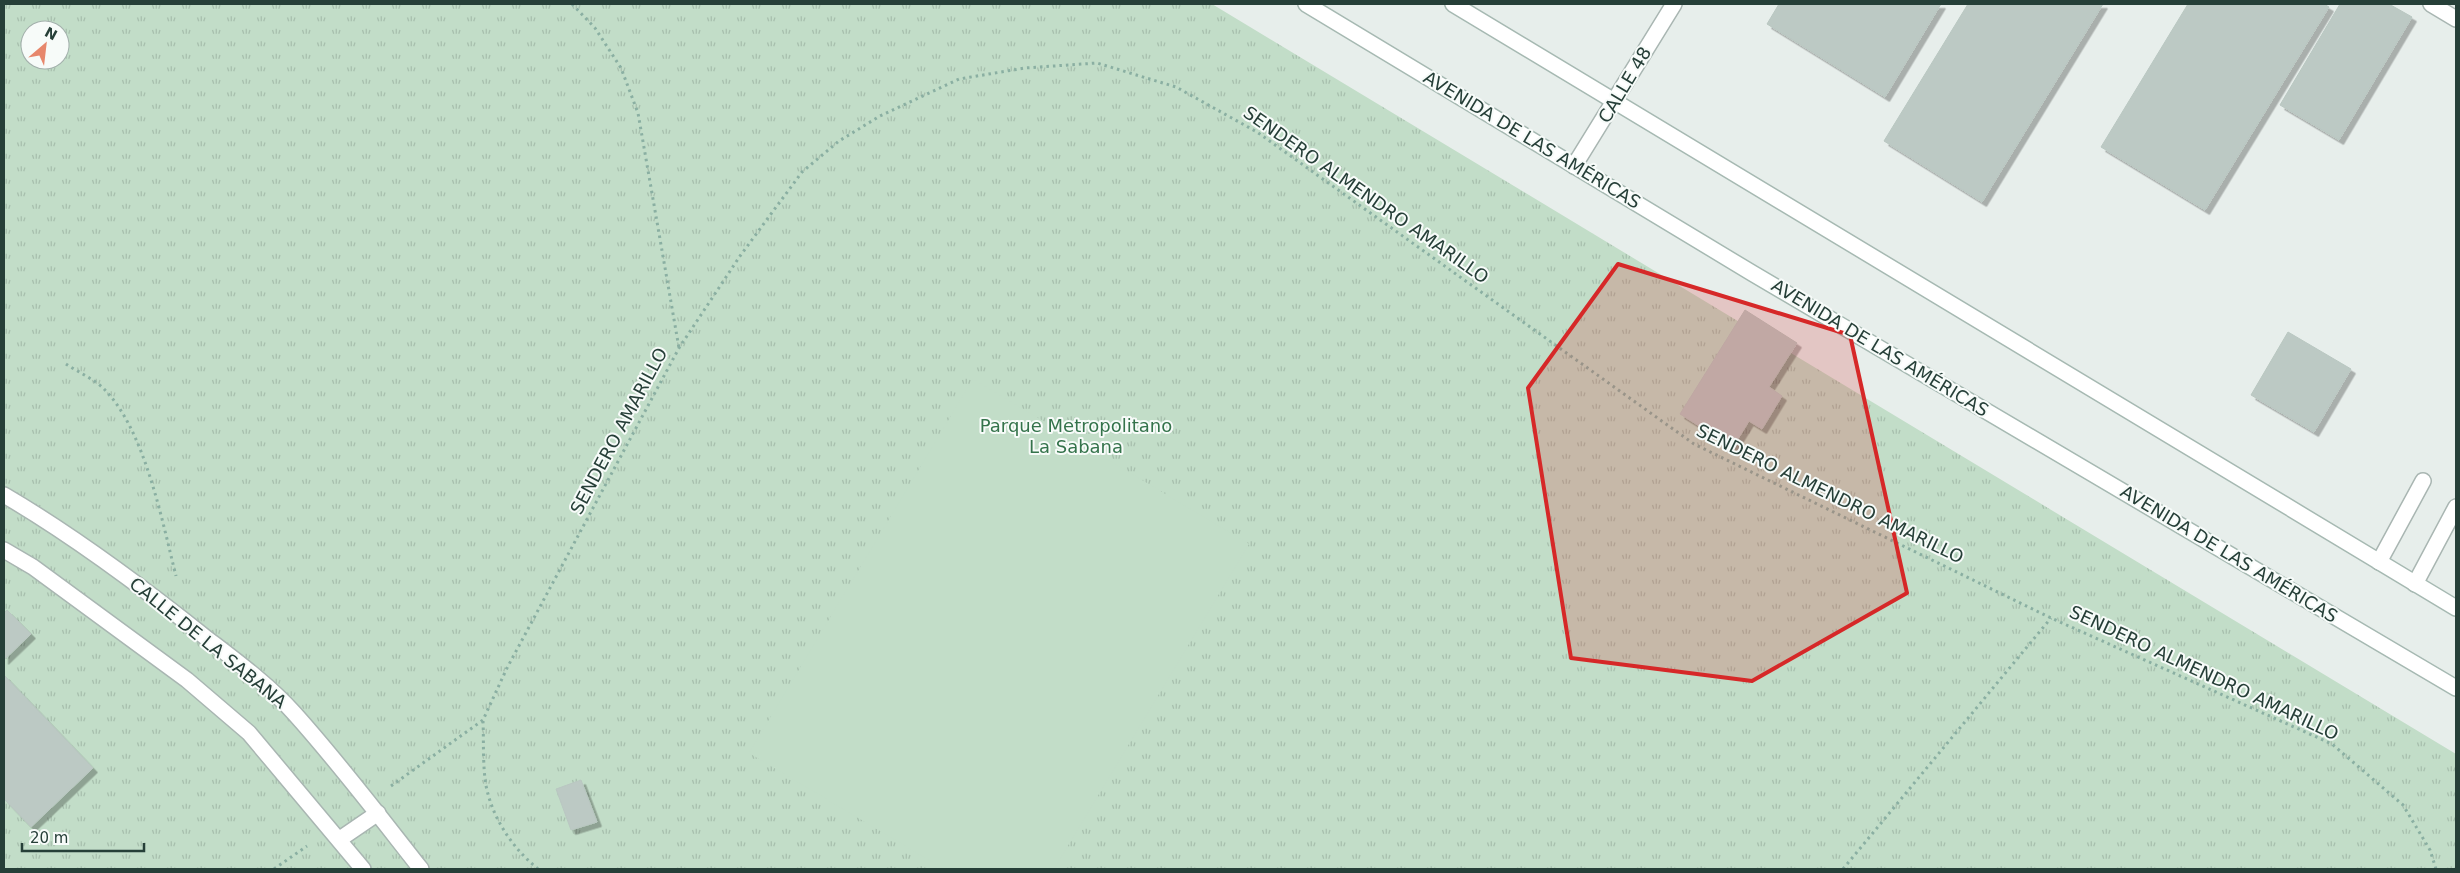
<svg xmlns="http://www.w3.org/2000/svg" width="2460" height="873" font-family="'DejaVu Sans',sans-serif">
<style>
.grass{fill:url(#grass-tufts);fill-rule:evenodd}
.garden{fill:#c2ddc8}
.building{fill:#bcc9c4;stroke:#b9c7c1;filter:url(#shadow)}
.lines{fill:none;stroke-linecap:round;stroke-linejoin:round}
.lane-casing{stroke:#a9b6b2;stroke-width:18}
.street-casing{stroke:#a9b6b2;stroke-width:18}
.secondary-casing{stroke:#a6b9b2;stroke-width:18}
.path{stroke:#8aafa2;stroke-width:3;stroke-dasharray:2.5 4;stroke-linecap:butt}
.lane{stroke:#fff;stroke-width:15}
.street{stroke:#fff;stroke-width:15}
.secondary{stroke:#fff;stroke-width:15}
.marked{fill:#d62828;fill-opacity:0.2;stroke:#d62828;stroke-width:4;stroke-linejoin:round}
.labels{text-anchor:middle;stroke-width:4;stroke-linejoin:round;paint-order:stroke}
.street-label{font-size:18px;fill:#263f38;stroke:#f7fbf9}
.park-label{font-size:18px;fill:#34734b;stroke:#f7fbf9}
</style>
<defs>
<pattern id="grass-tufts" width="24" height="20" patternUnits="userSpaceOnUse" patternTransform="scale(1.25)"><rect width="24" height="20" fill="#c2ddc8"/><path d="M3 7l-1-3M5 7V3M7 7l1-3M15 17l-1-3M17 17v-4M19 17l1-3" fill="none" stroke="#a7bfad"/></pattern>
<filter id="shadow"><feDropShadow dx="4.5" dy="4.5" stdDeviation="0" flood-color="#0004"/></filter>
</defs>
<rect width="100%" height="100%" fill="#e7eeeb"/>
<path class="grass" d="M 4,4 L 1212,4 L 2456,754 L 2456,869 L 4,869 ZM 30,30 L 60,30 L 60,60 L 30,60 Z"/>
<path class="garden" d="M 973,379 L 1249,544 L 1054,869 L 944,869 L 749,753 Z"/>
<g class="building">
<path d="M 1779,4 L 1941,4 L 1885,97 L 1767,24 Z"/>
<path d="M 1968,4 L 2103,4 L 1982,202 L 1884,141 Z"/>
<path d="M 2188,4 L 2324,4 L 2329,7 L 2205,210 L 2101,147 Z"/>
<path d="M 2340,4 L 2389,4 L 2412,17 L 2339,140 L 2280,105 Z"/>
<path d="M 1745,310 L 1797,343 L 1769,387 L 1782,396 L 1762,429 L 1749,421 L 1733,447 L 1680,414 Z"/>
<path d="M 2288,332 L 2351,369 L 2314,432 L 2251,395 Z"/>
<path d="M 7,610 L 31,634 L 4,660 L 4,613 Z"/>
<path d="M 4,675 L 93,768 L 31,827 L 4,799 Z"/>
<path d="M 581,780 L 597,822 L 571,830 L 556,789 Z"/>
</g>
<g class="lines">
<g class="lane-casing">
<g id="lane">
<path d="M 4,495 C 74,536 141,586 205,637 C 235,660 269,685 294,713 C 339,763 380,817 421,869"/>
<path d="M 4,550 L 33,567 L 187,680 L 249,733 L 363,869"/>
<path d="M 2379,562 L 2423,481"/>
<path d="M 2415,584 L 2456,507"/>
<path d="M 340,839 L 378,813"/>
</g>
</g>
<g class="street-casing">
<g id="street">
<path d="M 2431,4 L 2456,19"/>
<path d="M 1574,166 L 1674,4"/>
</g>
</g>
<g class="secondary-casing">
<g id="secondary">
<path d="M 1306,4 L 1752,273 L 2456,688"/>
<path d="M 1453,4 L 2456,608"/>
</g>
</g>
<g class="path">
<path d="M 572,4 L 595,28 L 621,68 L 638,113 L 679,348"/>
<path d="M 66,364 C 78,372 94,379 104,389 C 145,430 162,521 176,576"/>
<path d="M 483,721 C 484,742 482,774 488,794 C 496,824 515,850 538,869"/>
<path d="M 391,786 L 483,720 L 507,668 L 679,348 L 740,256 L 802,172 L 839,141 L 880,116 L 959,79 L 1025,68 L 1097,63 L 1176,87 L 1257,132 L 1694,444 L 2051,618 L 2332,744 L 2403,805 L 2430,850 L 2436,869"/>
<path d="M 274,869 L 307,846"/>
<path d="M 1843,869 L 2051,618"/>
</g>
<use href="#lane" class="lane"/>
<use href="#street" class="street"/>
<use href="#secondary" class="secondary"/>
</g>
<path class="marked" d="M 1618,264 L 1850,335 L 1907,593 L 1752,681 L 1571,658 L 1528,388 Z"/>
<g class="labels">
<g class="street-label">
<text transform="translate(1625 85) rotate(-59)" y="6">CALLE 48</text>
<text transform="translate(1532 140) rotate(31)" y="6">AVENIDA DE LAS AMÉRICAS</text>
<text transform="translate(1366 195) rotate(35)" y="6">SENDERO ALMENDRO AMARILLO</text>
<text transform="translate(1880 348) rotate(31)" y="6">AVENIDA DE LAS AMÉRICAS</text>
<text transform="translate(619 431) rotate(-62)" y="6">SENDERO AMARILLO</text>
<text transform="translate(1830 494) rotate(26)" y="6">SENDERO ALMENDRO AMARILLO</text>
<text transform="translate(2229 554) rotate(31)" y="6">AVENIDA DE LAS AMÉRICAS</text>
<text transform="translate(208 643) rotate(39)" y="6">CALLE DE LA SABANA</text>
<text transform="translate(2204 673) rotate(25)" y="6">SENDERO ALMENDRO AMARILLO</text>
</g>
<g class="park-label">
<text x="1076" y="432">Parque Metropolitano<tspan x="1076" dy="21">La Sabana</tspan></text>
</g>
</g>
<rect width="2460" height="873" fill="none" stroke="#263f38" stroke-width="10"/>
<g transform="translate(45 45) rotate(28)"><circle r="24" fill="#f7fbf9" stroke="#a3b0ac"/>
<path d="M0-4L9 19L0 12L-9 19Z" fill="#e7876c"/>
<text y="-8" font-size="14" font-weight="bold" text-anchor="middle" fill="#263f38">N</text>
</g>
<path d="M22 843v8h122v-8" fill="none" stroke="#263f38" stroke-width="2.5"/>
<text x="30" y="843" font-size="15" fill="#263f38" stroke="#f7fbf9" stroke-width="4" paint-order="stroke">20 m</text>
</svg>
